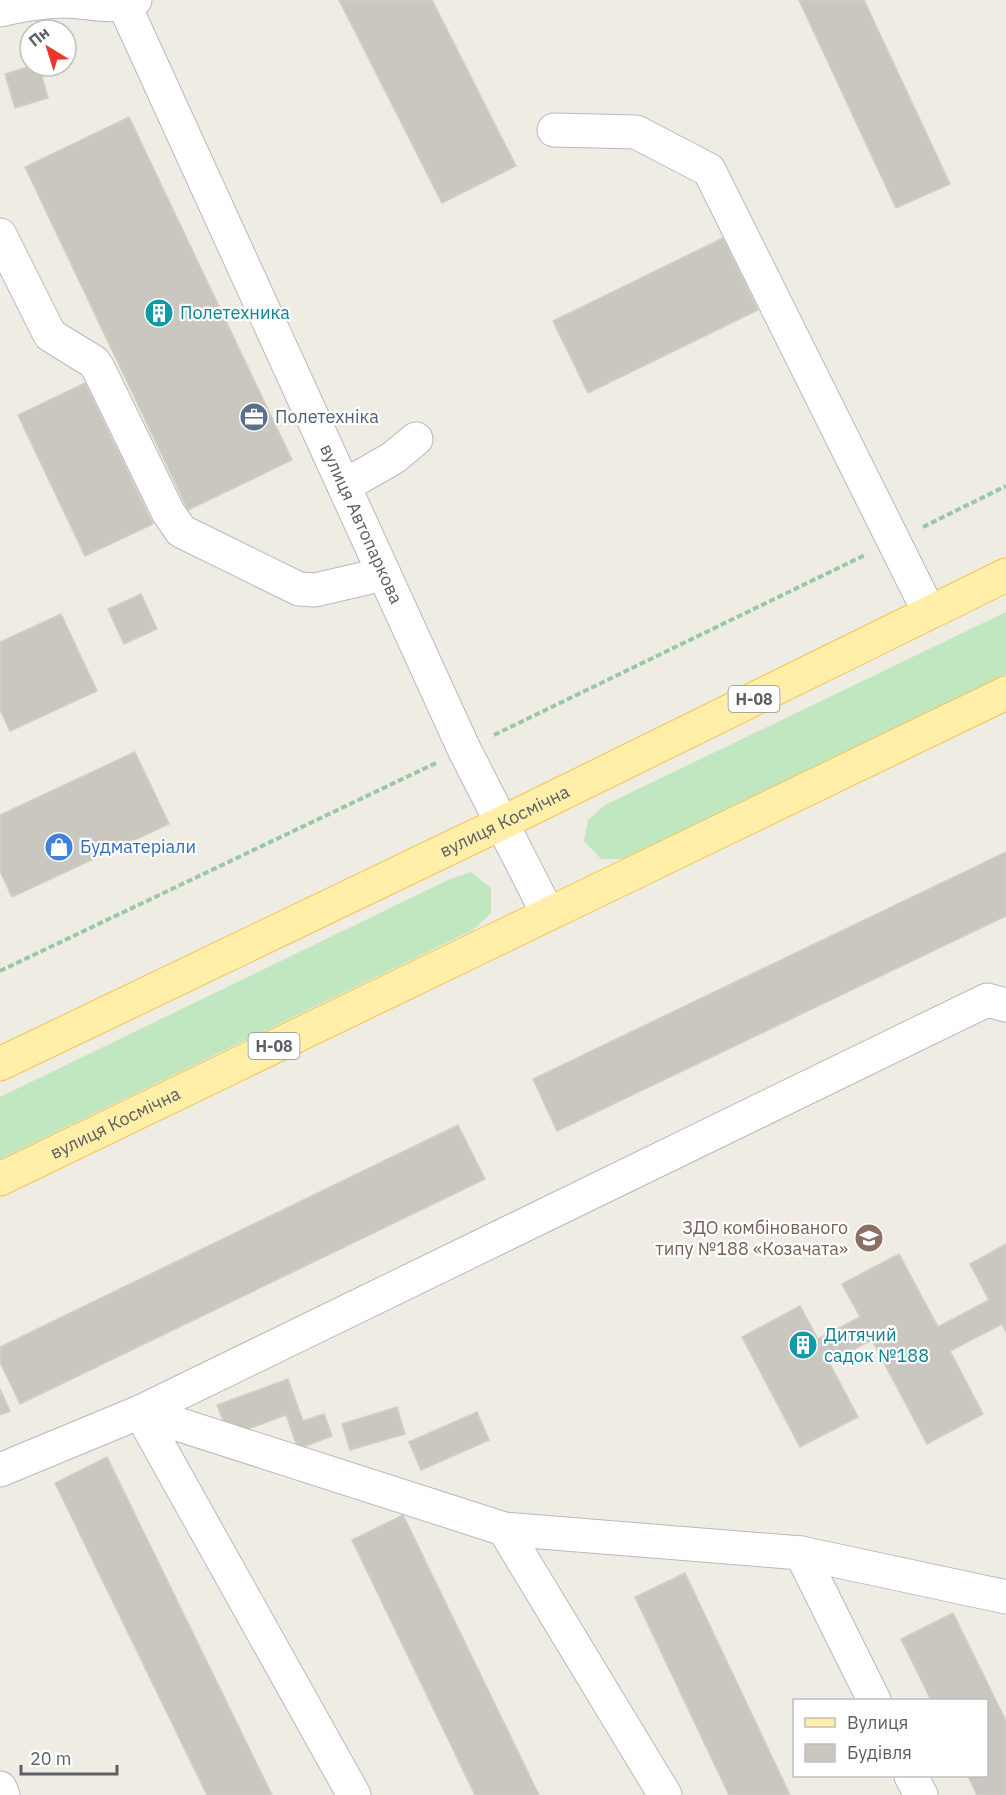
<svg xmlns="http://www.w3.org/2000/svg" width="1006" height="1795" font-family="'IBM Plex Sans',sans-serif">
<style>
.grass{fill:#c0e7bf}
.building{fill:#cac7c1;stroke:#d4cec2;stroke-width:1.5}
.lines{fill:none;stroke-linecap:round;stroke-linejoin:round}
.minor-casing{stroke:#b6babe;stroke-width:35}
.major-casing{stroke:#f5c456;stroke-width:35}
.path{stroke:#98c8a5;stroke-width:4;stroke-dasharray:6 3;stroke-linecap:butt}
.minor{stroke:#fff;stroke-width:33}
.major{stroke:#ffefa8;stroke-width:33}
.labels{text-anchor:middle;stroke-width:4.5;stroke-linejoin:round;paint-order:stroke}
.shield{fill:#fff;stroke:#8d9093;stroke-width:1.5}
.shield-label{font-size:16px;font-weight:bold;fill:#5c6065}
.culture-label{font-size:18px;fill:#0d838f;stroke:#fff;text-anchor:start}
.service-label{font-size:18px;fill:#4e5e75;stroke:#fff;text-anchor:start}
.street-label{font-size:18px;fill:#5c6065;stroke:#fff}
.shop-label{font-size:18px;fill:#366cbe;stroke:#fff;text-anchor:start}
.education-label{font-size:18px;fill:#785e54;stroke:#fff;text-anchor:end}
</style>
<rect width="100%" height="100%" fill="#efece4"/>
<g class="grass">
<path d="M 1006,612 L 1006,674 L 623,859 L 601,859 L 584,841 L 588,820 L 605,805 Z"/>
<path d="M 471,872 L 491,888 L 491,913 L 473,930 L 0,1159 L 0,1097 L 450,879 Z"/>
</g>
<g class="building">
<path d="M 339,0 L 432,0 L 516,166 L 442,203 Z"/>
<path d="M 799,0 L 864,0 L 950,184 L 896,208 Z"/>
<path d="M 31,66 L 39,66 L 48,98 L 15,108 L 5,74 Z"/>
<path d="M 129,117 L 292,460 L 188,510 L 25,167 Z"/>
<path d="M 723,238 L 758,310 L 588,393 L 553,321 Z"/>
<path d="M 85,383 L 153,524 L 85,556 L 18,415 Z"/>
<path d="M 141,594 L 157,629 L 124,644 L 108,609 Z"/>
<path d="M 61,614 L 97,691 L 10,731 L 0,710 L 0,642 Z"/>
<path d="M 135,752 L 169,824 L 12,897 L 0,871 L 0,815 Z"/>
<path d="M 1006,852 L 1006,916 L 557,1131 L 533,1079 Z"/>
<path d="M 458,1125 L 485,1179 L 20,1404 L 0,1362 L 0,1347 Z"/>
<path d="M 1006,1244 L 1006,1332 L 1002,1324 L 950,1351 L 983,1414 L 927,1444 L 872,1340 L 829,1362 L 858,1417 L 800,1447 L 742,1337 L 800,1306 L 818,1339 L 860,1317 L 842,1284 L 899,1254 L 938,1327 L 989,1300 L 970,1264 Z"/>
<path d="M 288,1379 L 303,1421 L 324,1414 L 332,1436 L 298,1449 L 286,1415 L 229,1436 L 217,1405 Z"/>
<path d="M 0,1389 L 10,1411 L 0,1415 Z"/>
<path d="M 397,1407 L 405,1434 L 350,1450 L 342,1424 Z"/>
<path d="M 477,1412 L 489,1440 L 421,1470 L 409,1442 Z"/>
<path d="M 107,1457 L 272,1795 L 207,1795 L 55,1483 Z"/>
<path d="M 403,1515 L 539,1795 L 475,1795 L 352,1540 Z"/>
<path d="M 685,1573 L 790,1795 L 729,1795 L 635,1597 Z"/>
<path d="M 953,1613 L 1006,1721 L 1006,1795 L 977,1795 L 968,1776 L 986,1776 L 986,1700 L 931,1700 L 901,1639 Z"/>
</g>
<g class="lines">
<g class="minor-casing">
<g id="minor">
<path id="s1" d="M 122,0 L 464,749 L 548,914"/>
<path d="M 0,10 C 22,5 43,1 65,1 C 88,1 114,10 135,0"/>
<path d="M 554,130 L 636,132 L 709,170 L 929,612"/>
<path d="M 0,235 L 50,335 L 94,362 L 98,368 L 168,512 L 181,531 L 299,589 L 315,590 L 384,574"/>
<path d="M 344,486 L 393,458 L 416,439"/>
<path d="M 0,1470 L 140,1412 L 987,1000 L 1006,1005"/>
<path d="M 504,1529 L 665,1795"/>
<path d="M 801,1553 L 874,1700"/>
<path d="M 911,1776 L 921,1795"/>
<path d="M 0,1788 L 3,1795"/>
<path d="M 354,1795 L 140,1412 L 504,1529 L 801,1553 L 1006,1597"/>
</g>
</g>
<g class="major-casing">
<g id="major">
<path id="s2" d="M 0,1064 L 502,823 L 1006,575"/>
<path id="s3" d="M 0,1179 L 1006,693"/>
</g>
</g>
<g class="path">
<path d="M 923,527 L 1006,486"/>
<path d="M 494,735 L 865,555"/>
<path d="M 0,971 L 436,763"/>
</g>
<use href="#minor" class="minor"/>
<use href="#major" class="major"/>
</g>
<defs>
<g id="building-disc" transform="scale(1.5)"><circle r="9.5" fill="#0f9aa8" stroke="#fff"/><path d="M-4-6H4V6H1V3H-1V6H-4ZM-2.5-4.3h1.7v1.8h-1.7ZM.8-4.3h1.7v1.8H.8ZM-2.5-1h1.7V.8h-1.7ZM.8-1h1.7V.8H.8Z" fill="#fff"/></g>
<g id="office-disc" transform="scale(1.5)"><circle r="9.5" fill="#5c6f8a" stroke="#fff"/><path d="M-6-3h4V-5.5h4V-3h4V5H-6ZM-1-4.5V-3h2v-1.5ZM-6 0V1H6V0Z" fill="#fff"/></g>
<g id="shop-disc" transform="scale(1.5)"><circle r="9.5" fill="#3f7fe0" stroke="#fff"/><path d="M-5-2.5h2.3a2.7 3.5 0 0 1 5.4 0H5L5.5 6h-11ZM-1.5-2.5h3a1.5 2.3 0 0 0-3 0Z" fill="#fff"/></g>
<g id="school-disc" transform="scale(1.5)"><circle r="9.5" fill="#8d6e63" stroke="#fff"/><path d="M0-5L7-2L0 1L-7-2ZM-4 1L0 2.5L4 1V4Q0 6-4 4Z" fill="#fff"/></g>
</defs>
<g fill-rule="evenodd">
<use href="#building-disc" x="159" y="313"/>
<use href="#office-disc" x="254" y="417"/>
<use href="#shop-disc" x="59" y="847"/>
<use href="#school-disc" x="869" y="1238"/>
<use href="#building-disc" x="803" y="1345"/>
</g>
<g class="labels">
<g class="shield">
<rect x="728.5" y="686" width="51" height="26" rx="4.5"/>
<rect x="248.5" y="1033" width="51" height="26" rx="4.5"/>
</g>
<g class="shield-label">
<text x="754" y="705">Н-08</text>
<text x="274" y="1052">Н-08</text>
</g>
<g class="culture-label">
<text x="180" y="319">Полетехника</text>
<text x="824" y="1341">Дитячий<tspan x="824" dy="21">садок №188</tspan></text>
</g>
<g class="service-label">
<text x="275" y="423">Полетехніка</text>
</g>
<g class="street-label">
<text dy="6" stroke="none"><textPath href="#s1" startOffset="576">вулиця Автопаркова</textPath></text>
<text dy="6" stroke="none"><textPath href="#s2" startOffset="560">вулиця Космічна</textPath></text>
<text dy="6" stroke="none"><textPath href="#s3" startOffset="128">вулиця Космічна</textPath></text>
</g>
<g class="shop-label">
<text x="80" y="853">Будматеріали</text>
</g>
<g class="education-label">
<text x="848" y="1234">ЗДО комбінованого<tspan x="848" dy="21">типу №188 «Козачата»</tspan></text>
</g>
</g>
<rect x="793" y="1699" width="195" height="78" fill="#ffffff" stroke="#bebfc1" stroke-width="1.5"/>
<rect x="805" y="1718" width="30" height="9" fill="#ffefa8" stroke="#bebfc1" stroke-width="1.5"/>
<text x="847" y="1729" font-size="18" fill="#5c6065">Вулиця</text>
<rect x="805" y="1744" width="30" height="18" fill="#cac7c1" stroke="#bebfc1" stroke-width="1.5"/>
<text x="847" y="1759" font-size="18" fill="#5c6065">Будівля</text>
<g transform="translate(48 48) rotate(322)"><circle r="28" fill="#ffffff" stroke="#bebfc1" stroke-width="1.5"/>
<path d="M0-4.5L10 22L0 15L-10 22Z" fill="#ed352b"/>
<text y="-9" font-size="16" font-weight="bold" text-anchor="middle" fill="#5c6065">Пн</text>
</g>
<path d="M21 1765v9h96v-9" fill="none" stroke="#5c6065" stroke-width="3"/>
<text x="30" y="1765" font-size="18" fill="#5c6065" stroke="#ffffff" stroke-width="4.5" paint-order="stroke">20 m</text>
</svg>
